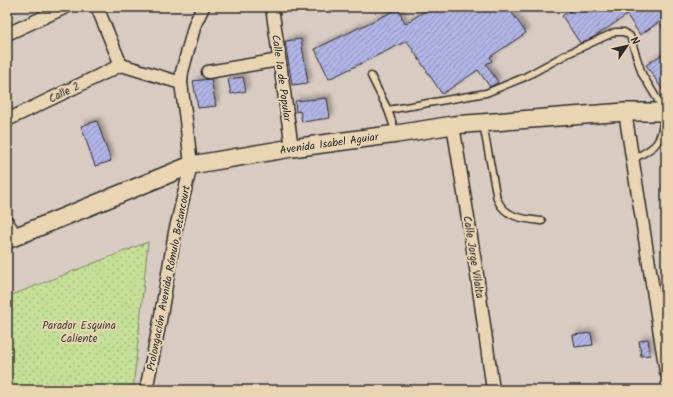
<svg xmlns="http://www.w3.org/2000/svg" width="673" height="397" font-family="Kalam,sans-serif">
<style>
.park{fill:url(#park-dots);stroke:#788560}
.building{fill:url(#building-hatch);stroke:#2b2b2b;filter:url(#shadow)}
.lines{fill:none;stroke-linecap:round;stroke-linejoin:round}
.lane-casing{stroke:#2b2b2b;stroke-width:9}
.street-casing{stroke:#2b2b2b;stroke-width:15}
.secondary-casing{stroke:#2b2b2b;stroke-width:20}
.lane{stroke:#ead5b3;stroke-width:6}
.street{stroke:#ead5b3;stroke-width:12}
.secondary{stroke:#ead5b3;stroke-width:17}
.labels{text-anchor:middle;stroke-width:4;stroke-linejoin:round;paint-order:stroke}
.street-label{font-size:11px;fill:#2b2b2b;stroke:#ead5b3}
.park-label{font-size:11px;fill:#42463b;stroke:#ead5b3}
</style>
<defs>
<pattern id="park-dots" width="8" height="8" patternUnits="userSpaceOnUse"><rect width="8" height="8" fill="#c4df96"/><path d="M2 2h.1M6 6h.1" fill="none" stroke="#a9c081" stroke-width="1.8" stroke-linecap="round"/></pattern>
<pattern id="building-hatch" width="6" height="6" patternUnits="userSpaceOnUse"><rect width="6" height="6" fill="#afb4e5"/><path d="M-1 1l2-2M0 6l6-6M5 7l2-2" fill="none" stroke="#8f93ba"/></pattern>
<filter id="shadow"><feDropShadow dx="3.5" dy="-3.5" stdDeviation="2" flood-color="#0004"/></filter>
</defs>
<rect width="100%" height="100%" fill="#d8cbc2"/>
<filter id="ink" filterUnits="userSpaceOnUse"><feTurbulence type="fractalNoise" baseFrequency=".025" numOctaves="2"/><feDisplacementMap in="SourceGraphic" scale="8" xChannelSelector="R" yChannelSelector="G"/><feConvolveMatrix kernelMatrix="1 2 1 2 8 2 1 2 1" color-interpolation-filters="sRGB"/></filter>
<g filter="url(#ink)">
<path class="park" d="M 148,242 L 133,390 L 7,390 L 7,297 Z"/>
<g class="building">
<path d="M 431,7 L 457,7 L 459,10 L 464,7 L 508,7 L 526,33 L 490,57 L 492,61 L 486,64 L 498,82 L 490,87 L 478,70 L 442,94 L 407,41 L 329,79 L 315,49 L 398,9 L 405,24 Z"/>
<path d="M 576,7 L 666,7 L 666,33 L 659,22 L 640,35 L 627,15 L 594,37 L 580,43 L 562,16 Z"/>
<path d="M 301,39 L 308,83 L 292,85 L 285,41 Z"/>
<path d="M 666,52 L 666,95 L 646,65 Z"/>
<path d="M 243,77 L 246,91 L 231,94 L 228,79 Z"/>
<path d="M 211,79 L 216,106 L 198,108 L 193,81 Z"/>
<path d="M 327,98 L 330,118 L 302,122 L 300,111 L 296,112 L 295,101 Z"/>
<path d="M 97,121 L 111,161 L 95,166 L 81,126 Z"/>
<path d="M 591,333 L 593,345 L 575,347 L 573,335 Z"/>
<path d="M 648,339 L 650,355 L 641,356 L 639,341 Z"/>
</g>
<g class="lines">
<g class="lane-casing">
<g id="lane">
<path d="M 371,76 L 388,110 L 396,133"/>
<path d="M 388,110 L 486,93 L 525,77 L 567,54 L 615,32 L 624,32 L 630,36 L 642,74 L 665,112 C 660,142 661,145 633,159"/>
<path d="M 483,124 L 497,199 C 505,218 524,219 542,221"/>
</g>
</g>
<g class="street-casing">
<g id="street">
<path d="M 97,7 L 121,65"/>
<path d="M 272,7 L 292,148"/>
<path d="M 7,34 L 66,7"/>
<path d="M 121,65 L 181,83"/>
<path d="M 208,72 L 279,60"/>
<path d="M 625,112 L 666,372"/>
<path d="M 7,120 L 121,65"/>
<path d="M 453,125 L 476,268 L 493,390"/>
<path d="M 7,222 L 16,236"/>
<path d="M 146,390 L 160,321 L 175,232 L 191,165 L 186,120 L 181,83 L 182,72 L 195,24 L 203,7"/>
</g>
</g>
<g class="secondary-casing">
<path id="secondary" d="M 7,240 L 191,165 L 292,148 L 397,134 L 453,125 L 625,112 L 666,112"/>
</g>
<use href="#lane" class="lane"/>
<use href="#street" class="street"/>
<use href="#secondary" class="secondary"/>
</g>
</g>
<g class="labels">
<g class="street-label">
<text transform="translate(282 78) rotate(82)" y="4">Calle 1a de Popular</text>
<text transform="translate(64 92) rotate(-26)" y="4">Calle 2</text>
<text transform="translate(329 143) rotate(-8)" y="4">Avenida Isabel Aguiar</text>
<text transform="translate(474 257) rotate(81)" y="4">Calle Jorge Vilalta</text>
<text transform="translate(168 278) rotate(-79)" y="4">Prolongación Avenida Rómulo Betancourt</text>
</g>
<g class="park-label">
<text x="79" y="329">Parador Esquina<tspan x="79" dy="13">Caliente</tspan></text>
</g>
</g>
<rect width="673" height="397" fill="none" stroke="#ead5b3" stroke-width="24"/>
<rect x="12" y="12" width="649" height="373" fill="none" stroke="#2b2b2b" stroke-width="1.5" filter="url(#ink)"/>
<g transform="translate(627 46) rotate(56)" stroke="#ead5b3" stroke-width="3" paint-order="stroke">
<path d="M0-3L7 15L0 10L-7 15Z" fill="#2b2b2b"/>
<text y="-6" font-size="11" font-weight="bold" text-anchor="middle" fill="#2b2b2b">N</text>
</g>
</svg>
